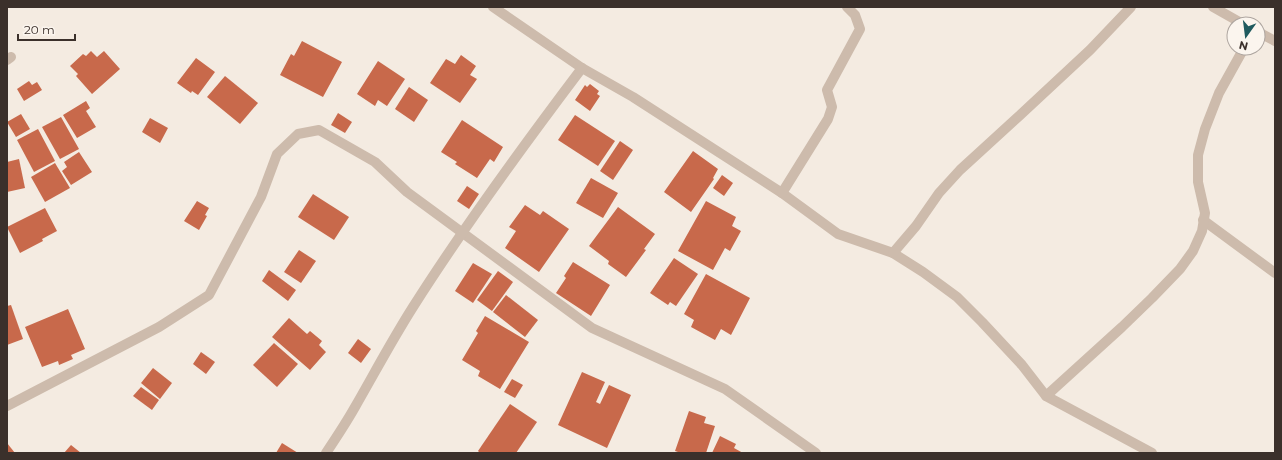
<svg xmlns="http://www.w3.org/2000/svg" width="1282" height="460" font-family="Montserrat,sans-serif">
<style>
.building{fill:#c8694b}
.lines{fill:none;stroke-linecap:round;stroke-linejoin:round}
.minor{stroke:#cdbbac;stroke-width:10}
.tertiary{stroke:#cdbbac;stroke-width:10}
</style>
<rect width="100%" height="100%" fill="#f4ebe1"/>
<g class="building">
<path d="M 302,41 L 342,62 L 323,97 L 280,75 L 291,54 L 294,56 Z"/>
<path d="M 91,51 L 97,57 L 104,51 L 120,69 L 92,94 L 76,76 L 78,74 L 70,66 L 83,54 L 86,56 Z"/>
<path d="M 461,55 L 476,66 L 470,75 L 477,79 L 460,103 L 430,83 L 446,59 L 455,64 Z"/>
<path d="M 196,58 L 215,72 L 198,95 L 192,91 L 191,93 L 177,83 Z"/>
<path d="M 378,61 L 405,79 L 387,106 L 378,100 L 375,106 L 357,94 Z"/>
<path d="M 225,76 L 258,103 L 240,124 L 207,97 Z"/>
<path d="M 29,81 L 32,85 L 37,82 L 42,90 L 24,101 L 17,89 Z"/>
<path d="M 590,84 L 599,91 L 597,94 L 600,96 L 590,111 L 575,100 L 585,85 L 587,87 Z"/>
<path d="M 409,87 L 428,100 L 414,122 L 395,109 Z"/>
<path d="M 86,101 L 90,108 L 86,111 L 96,127 L 77,138 L 63,115 Z"/>
<path d="M 338,113 L 352,122 L 345,133 L 331,125 Z"/>
<path d="M 21,114 L 30,129 L 16,137 L 7,122 Z"/>
<path d="M 575,115 L 615,141 L 598,166 L 558,140 Z"/>
<path d="M 61,117 L 79,149 L 60,159 L 42,127 Z"/>
<path d="M 150,118 L 168,128 L 160,143 L 142,132 Z"/>
<path d="M 462,120 L 503,147 L 494,162 L 490,159 L 477,178 L 455,164 L 457,162 L 441,152 Z"/>
<path d="M 38,129 L 55,161 L 34,172 L 17,140 Z"/>
<path d="M 620,141 L 633,150 L 613,180 L 600,171 Z"/>
<path d="M 693,151 L 718,169 L 713,178 L 714,179 L 691,212 L 664,192 Z"/>
<path d="M 79,152 L 92,172 L 71,185 L 62,171 L 67,167 L 64,162 Z"/>
<path d="M 19,159 L 25,188 L 7,192 L 7,162 Z"/>
<path d="M 55,163 L 70,188 L 45,202 L 31,177 Z"/>
<path d="M 722,175 L 733,183 L 724,196 L 713,188 Z"/>
<path d="M 591,178 L 618,193 L 603,218 L 576,203 Z"/>
<path d="M 467,186 L 479,194 L 469,209 L 457,201 Z"/>
<path d="M 313,194 L 349,217 L 334,240 L 298,217 Z"/>
<path d="M 197,201 L 209,208 L 205,215 L 207,216 L 199,230 L 184,221 Z"/>
<path d="M 706,201 L 736,217 L 732,226 L 741,231 L 730,251 L 725,248 L 713,270 L 678,251 Z"/>
<path d="M 525,205 L 540,215 L 543,211 L 569,229 L 539,272 L 505,248 L 516,231 L 509,227 Z"/>
<path d="M 618,207 L 655,234 L 644,249 L 646,250 L 626,277 L 608,264 L 609,261 L 589,246 Z"/>
<path d="M 45,208 L 57,231 L 42,239 L 43,241 L 20,253 L 7,227 Z"/>
<path d="M 299,250 L 316,261 L 301,283 L 284,272 Z"/>
<path d="M 674,258 L 698,274 L 676,306 L 670,302 L 668,305 L 650,293 Z"/>
<path d="M 573,262 L 610,285 L 591,316 L 556,293 L 566,278 L 564,276 Z"/>
<path d="M 473,263 L 492,274 L 473,303 L 455,291 Z"/>
<path d="M 269,270 L 296,290 L 288,301 L 262,281 Z"/>
<path d="M 498,271 L 513,282 L 492,311 L 477,300 Z"/>
<path d="M 706,274 L 750,298 L 731,335 L 721,329 L 715,340 L 691,327 L 694,320 L 684,314 Z"/>
<path d="M 506,295 L 538,320 L 525,337 L 493,312 Z"/>
<path d="M 11,305 L 23,339 L 7,345 L 7,306 Z"/>
<path d="M 68,309 L 85,349 L 71,355 L 73,359 L 59,365 L 58,361 L 42,367 L 25,327 Z"/>
<path d="M 485,316 L 529,342 L 500,389 L 478,376 L 480,371 L 462,360 L 478,333 L 476,331 Z"/>
<path d="M 289,318 L 307,334 L 310,331 L 322,341 L 319,345 L 326,352 L 310,370 L 272,337 Z"/>
<path d="M 358,339 L 371,349 L 361,363 L 348,353 Z"/>
<path d="M 274,343 L 298,364 L 277,387 L 253,365 Z"/>
<path d="M 201,352 L 215,362 L 206,374 L 193,364 Z"/>
<path d="M 153,368 L 172,383 L 160,399 L 141,383 Z"/>
<path d="M 582,372 L 605,382 L 596,402 L 600,404 L 609,385 L 631,395 L 607,448 L 558,425 Z"/>
<path d="M 512,379 L 523,385 L 515,398 L 504,392 Z"/>
<path d="M 141,387 L 159,400 L 152,410 L 133,396 Z"/>
<path d="M 510,404 L 537,422 L 516,453 L 480,453 L 478,451 Z"/>
<path d="M 689,411 L 706,417 L 704,423 L 715,426 L 706,453 L 681,453 L 675,451 Z"/>
<path d="M 720,436 L 736,444 L 734,448 L 743,453 L 712,453 Z"/>
<path d="M 7,443 L 15,453 L 7,453 Z"/>
<path d="M 282,443 L 298,453 L 276,453 Z"/>
<path d="M 71,445 L 81,453 L 64,453 Z"/>
</g>
<g class="lines">
<g class="minor">
<path d="M 493,7 L 582,68 L 633,97 L 782,193 L 838,234 L 893,253 L 923,272 L 957,297 L 982,322 L 1022,365 L 1046,396 L 1152,453"/>
<path d="M 7,60 L 11,57"/>
<path d="M 782,193 L 828,119 L 832,107 L 827,90 L 860,29 L 855,15 L 847,7"/>
<path d="M 1203,220 L 1275,273"/>
<path d="M 893,253 L 916,226 L 939,193 L 960,170 L 1018,117 L 1090,50 L 1131,7"/>
<path d="M 1046,396 L 1122,327 L 1152,298 L 1180,269 L 1193,251 L 1202,231 L 1205,213 L 1198,182 L 1198,155 L 1205,129 L 1219,93 L 1244,48"/>
<path d="M 7,406 L 159,327 L 209,295 L 261,197 L 277,154 L 298,134 L 319,130 L 375,162 L 407,192 L 592,328 L 725,389 L 816,453"/>
<path d="M 326,453 C 336,438 346,423 355,407 C 374,374 392,340 413,307 C 465,225 523,146 582,68"/>
</g>
<g class="tertiary">
<path d="M 1213,7 L 1243,24"/>
<path d="M 1258,32 L 1275,41"/>
</g>
</g>
<rect width="1282" height="460" fill="none" stroke="#3b302b" stroke-width="16"/>
<g transform="translate(1246 36) rotate(194)"><circle r="19" fill="#fbf5ee" stroke="#aea6a0"/>
<path d="M0-3L7 15L0 10L-7 15Z" fill="#1f5a5e"/>
<text y="-6" font-size="11" font-weight="bold" text-anchor="middle" fill="#3b302b">N</text>
</g>
<path d="M18 34v6h57v-6" fill="none" stroke="#3b302b" stroke-width="2"/>
<text x="24" y="34" font-size="12" fill="#3b302b" stroke="#fbf5ee" stroke-width="3" paint-order="stroke">20 m</text>
</svg>
